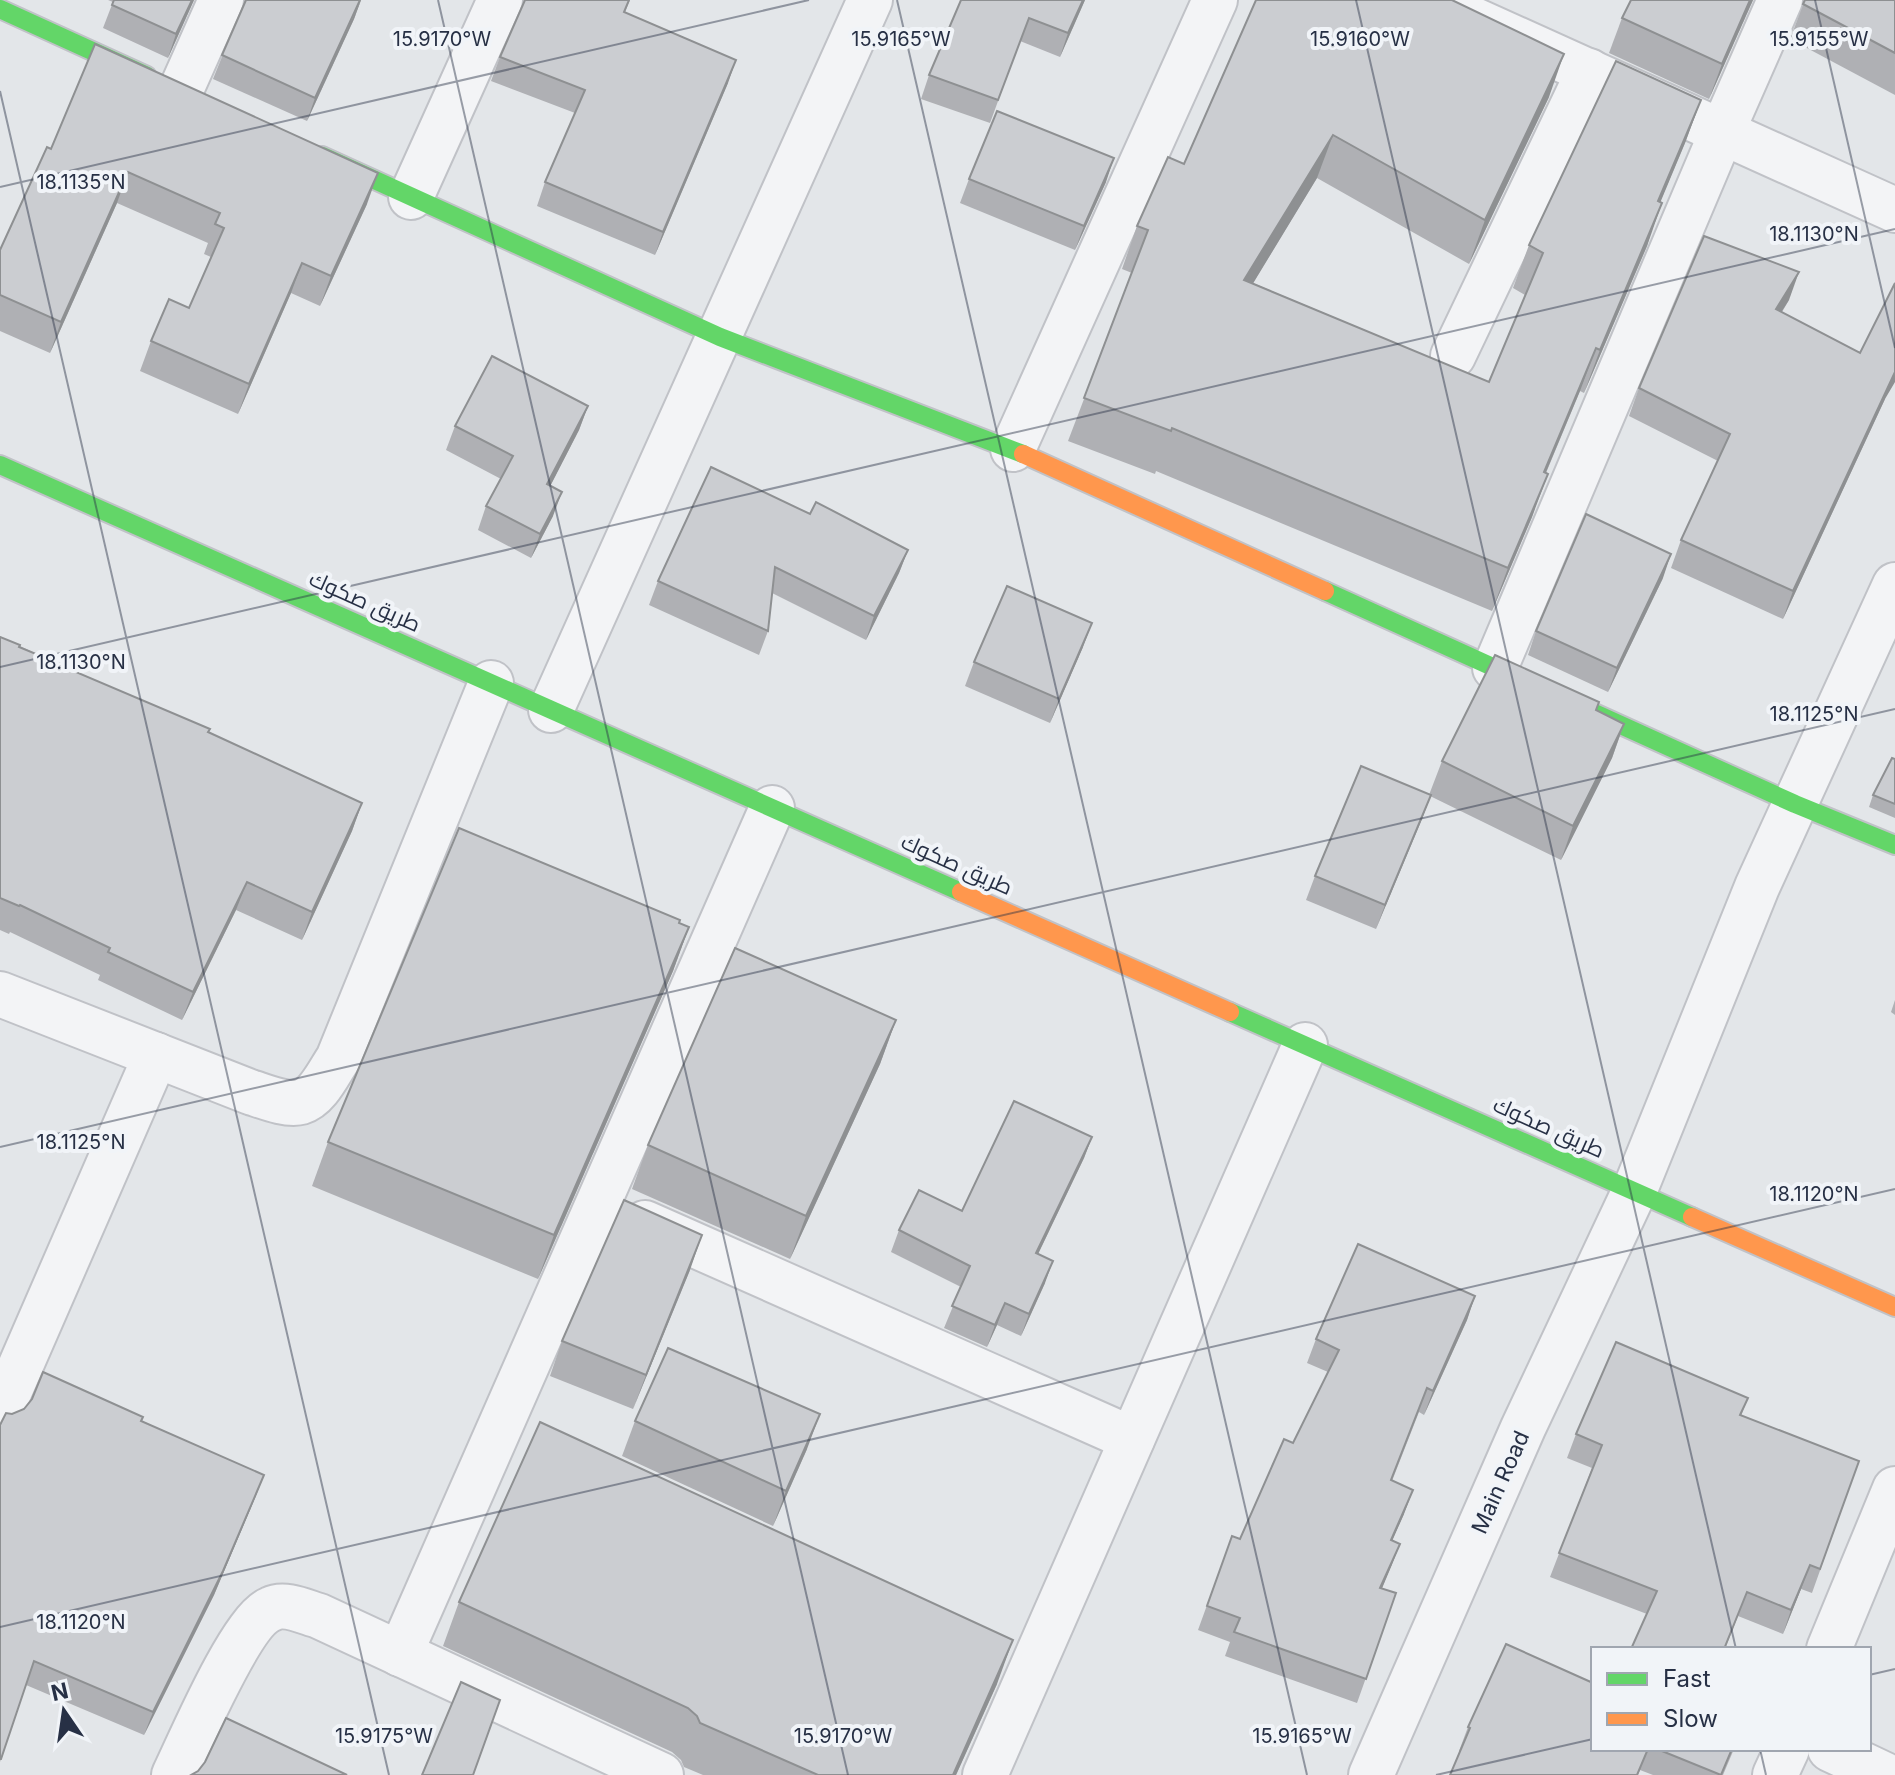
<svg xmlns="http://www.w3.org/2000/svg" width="1895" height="1775" font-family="Inter,Cairo,sans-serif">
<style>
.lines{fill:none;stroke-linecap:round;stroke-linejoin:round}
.street-casing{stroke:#c0c2c7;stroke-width:48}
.fast-casing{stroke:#c0c2c7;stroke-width:22}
.slow-casing{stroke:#c0c2c7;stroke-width:22}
.street{stroke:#f3f4f6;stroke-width:44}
.fast{stroke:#63d668;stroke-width:18}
.slow{stroke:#ff974d;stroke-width:18}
.wall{fill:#afb0b4}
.shaded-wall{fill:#8e9092}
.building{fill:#cbcdd1;stroke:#8e9092;stroke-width:2}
.ticks{fill:none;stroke:#273045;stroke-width:2;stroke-opacity:0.45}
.labels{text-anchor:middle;stroke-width:8;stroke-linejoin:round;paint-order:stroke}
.street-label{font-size:22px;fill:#273045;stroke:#f1f4f8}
.ticks-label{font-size:20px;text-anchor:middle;fill:#273045;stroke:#f1f4f8;stroke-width:8;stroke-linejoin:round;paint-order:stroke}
</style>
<rect width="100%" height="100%" fill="#e3e6e9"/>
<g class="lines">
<g class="street-casing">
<g id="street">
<path d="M 1430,0 L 1895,210"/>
<path d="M 180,92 L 221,0"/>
<path d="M 411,197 L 500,0"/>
<path d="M 1453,356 L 1589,71"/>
<path d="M 1013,449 L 1215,0"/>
<path d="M 1495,668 L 1722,132 L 1780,0"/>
<path d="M 551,710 L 870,0"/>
<path d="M 0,994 L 250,1092 C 263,1096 287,1106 301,1102 C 318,1097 329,1072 338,1059 L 491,683"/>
<path d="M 645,1223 L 1132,1439"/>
<path d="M 0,1413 L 156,1055"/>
<path d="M 1829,1649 L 1895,1489"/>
<path d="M 400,1654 L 772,808"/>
<path d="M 1830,1749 L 1885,1775"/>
<path d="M 174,1775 C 190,1742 241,1621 271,1609 C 285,1602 305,1612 319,1616 L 661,1775"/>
<path d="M 985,1775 L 1305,1045"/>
<path d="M 1371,1775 L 1523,1428 L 1634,1192 L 1757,887 L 1895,585"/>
<path d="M 1775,1775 L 1787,1749"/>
</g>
</g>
<g class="fast-casing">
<g id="fast">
<path d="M 0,9 L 147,76"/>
<path d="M 322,156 L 720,337 L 1023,454"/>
<path d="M 0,465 L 961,892"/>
<path d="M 1325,591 L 1795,804 L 1895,845"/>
<path d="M 1230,1012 L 1692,1217"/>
</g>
</g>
<g class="slow-casing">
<g id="slow">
<path d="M 1023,454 L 1325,591"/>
<path d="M 961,892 L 1230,1012"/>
<path d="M 1692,1217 L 1895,1307"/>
</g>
</g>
<use href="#street" class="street"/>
<use href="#fast" class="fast"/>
<use href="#slow" class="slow"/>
</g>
<g class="wall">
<path d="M 108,0 L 194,0 L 168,58 L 103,28 L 113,2 Z"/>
<path d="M 245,0 L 361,0 L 354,19 L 307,121 L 213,79 Z"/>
<path d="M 525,0 L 630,0 L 625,12 L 728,83 L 655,255 L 537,206 L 545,182 L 575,113 L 491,81 L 500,57 Z"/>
<path d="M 962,0 L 1085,0 L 1060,57 L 1020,41 L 990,123 L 921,99 L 929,75 Z"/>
<path d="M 1256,0 L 1549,97 L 1469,264 L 1317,178 L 1253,283 L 1489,382 L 1525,295 L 1513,288 L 1529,245 L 1701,100 L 1685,143 L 1660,202 L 1647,246 L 1584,393 L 1580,391 L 1546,473 L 1532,517 L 1492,611 L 1156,471 L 1155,474 L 1068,441 L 1132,273 L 1122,269 L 1137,226 L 1184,164 Z"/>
<path d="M 1631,0 L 1753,0 L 1709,99 L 1609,53 L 1622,18 Z"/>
<path d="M 1805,0 L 1895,0 L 1895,95 L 1790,39 Z"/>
<path d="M 51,149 L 367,204 L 320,306 L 291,293 L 238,414 L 140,371 L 151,341 L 189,308 L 211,257 L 204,254 L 208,243 L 117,203 L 50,353 L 0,331 L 0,250 Z"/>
<path d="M 969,179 L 1106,182 L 1075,250 L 960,203 Z"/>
<path d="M 1789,300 L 1782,312 L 1885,399 L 1783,619 L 1671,568 L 1681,540 L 1718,461 L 1629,416 L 1639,388 Z"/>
<path d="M 588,406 L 579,430 L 550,486 L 553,516 L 531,558 L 478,530 L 486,506 L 501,479 L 446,450 L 455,426 Z"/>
<path d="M 810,514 L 908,550 L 899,573 L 866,640 L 772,593 L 768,631 L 759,655 L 649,605 L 658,581 Z"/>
<path d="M 1663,578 L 1608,692 L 1528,655 L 1536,631 Z"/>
<path d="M 0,637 L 362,803 L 352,831 L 302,940 L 236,910 L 182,1020 L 98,980 L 100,975 L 10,932 L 9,934 L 0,930 Z"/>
<path d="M 1083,647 L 1050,723 L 965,686 L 974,662 Z"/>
<path d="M 1596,710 L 1624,724 L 1612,758 L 1561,860 L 1430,796 L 1376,929 L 1306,900 L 1315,876 L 1429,795 L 1442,761 Z"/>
<path d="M 1895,759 L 1895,818 L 1869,807 L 1873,795 Z"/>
<path d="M 679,923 L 689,927 L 673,971 L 538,1279 L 312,1186 L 328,1142 Z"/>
<path d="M 1895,1000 L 1895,1015 L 1891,1012 Z"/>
<path d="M 896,1020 L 880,1064 L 790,1259 L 632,1189 L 648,1145 Z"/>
<path d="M 1092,1137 L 1084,1158 L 1038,1254 L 1045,1283 L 1021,1336 L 997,1325 L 987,1347 L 944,1328 L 961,1287 L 891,1252 L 899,1230 L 962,1211 Z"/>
<path d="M 690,1270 L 633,1409 L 550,1376 L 562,1341 Z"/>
<path d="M 1475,1296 L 1467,1320 L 1424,1415 L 1419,1412 L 1392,1481 L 1404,1514 L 1392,1540 L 1400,1544 L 1382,1588 L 1396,1593 L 1357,1703 L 1225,1656 L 1230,1642 L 1198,1630 L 1232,1536 L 1240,1539 L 1293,1443 L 1328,1372 L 1307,1363 L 1316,1339 Z"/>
<path d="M 1748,1398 L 1741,1416 L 1859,1461 L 1812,1593 L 1801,1589 L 1783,1634 L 1738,1616 L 1725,1649 L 1631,1649 L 1647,1614 L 1550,1577 L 1592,1468 L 1567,1458 L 1576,1434 Z"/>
<path d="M 142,1421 L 264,1475 L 255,1498 L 214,1595 L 144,1735 L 26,1685 L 0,1762 L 0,1425 Z"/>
<path d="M 635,1421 L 807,1449 L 773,1526 L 622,1456 Z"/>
<path d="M 459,1602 L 997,1684 L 956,1775 L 703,1775 L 684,1767 L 681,1760 L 672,1752 L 443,1646 Z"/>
<path d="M 1468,1727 L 1593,1749 L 1734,1749 L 1723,1775 L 1653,1775 L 1640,1770 L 1638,1775 L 1450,1775 L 1460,1752 L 1459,1751 Z"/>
</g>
<g class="shaded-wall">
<path d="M 192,0 L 194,0 L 168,58 L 176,34 Z"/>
<path d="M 361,0 L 354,19 L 307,121 L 315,98 Z"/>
<path d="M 1083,0 L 1085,0 L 1060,57 L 1068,33 Z"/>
<path d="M 1750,0 L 1753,0 L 1709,99 L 1722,64 Z"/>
<path d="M 1564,54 L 1549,97 L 1469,264 L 1485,220 Z"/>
<path d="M 736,60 L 728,83 L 655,255 L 663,232 Z"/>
<path d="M 1701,100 L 1685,143 L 1643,244 L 1658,201 Z"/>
<path d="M 1333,135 L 1317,178 L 1229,323 L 1244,280 Z"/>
<path d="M 1114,158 L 1106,182 L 1075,250 L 1084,226 Z"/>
<path d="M 128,172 L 117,203 L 50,353 L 61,322 Z"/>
<path d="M 378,173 L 367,204 L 320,306 L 331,276 Z"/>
<path d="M 1662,203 L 1647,246 L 1584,393 L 1600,350 Z"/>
<path d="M 302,263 L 291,293 L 238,414 L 249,384 Z"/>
<path d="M 1799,272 L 1789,300 L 1766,336 L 1776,309 Z"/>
<path d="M 1596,348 L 1580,391 L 1528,515 L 1544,472 Z"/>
<path d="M 1895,372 L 1895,382 L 1885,399 L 1783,619 L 1793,591 Z"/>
<path d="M 588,406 L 579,430 L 539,508 L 547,484 Z"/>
<path d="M 1548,474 L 1532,517 L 1492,611 L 1508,568 Z"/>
<path d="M 562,492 L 553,516 L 531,558 L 540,534 Z"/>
<path d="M 908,550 L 899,573 L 866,640 L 874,616 Z"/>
<path d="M 1671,554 L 1663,578 L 1608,692 L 1617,668 Z"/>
<path d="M 1092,623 L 1083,647 L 1050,723 L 1059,699 Z"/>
<path d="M 1624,724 L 1612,758 L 1561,860 L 1573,826 Z"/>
<path d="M 1431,795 L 1422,819 L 1376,929 L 1385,905 Z"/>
<path d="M 362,803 L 352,831 L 302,940 L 312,912 Z"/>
<path d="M 247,882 L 236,910 L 182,1020 L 193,992 Z"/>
<path d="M 689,927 L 673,971 L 538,1279 L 554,1235 Z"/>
<path d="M 896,1020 L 880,1064 L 790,1259 L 806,1216 Z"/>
<path d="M 1092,1137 L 1084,1158 L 1028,1275 L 1036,1253 Z"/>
<path d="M 702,1235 L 690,1270 L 633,1409 L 646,1375 Z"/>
<path d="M 1053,1261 L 1045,1283 L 1021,1336 L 1029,1314 Z"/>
<path d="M 1475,1296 L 1467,1320 L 1424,1415 L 1433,1391 Z"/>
<path d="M 1005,1303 L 997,1325 L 987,1347 L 995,1325 Z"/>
<path d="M 820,1414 L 807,1449 L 773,1526 L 786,1491 Z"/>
<path d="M 264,1475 L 255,1498 L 214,1595 L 144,1735 L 153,1712 Z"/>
<path d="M 1413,1490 L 1404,1514 L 1382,1564 L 1391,1540 Z"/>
<path d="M 1400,1544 L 1391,1567 L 1372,1612 L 1380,1588 Z"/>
<path d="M 1810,1565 L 1801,1589 L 1783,1634 L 1791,1610 Z"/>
<path d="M 1013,1640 L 997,1684 L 956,1775 L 953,1775 Z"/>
</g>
<g class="building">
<path d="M 114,0 L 192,0 L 176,34 L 112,5 Z"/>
<path d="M 246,0 L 360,0 L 315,98 L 222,55 Z"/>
<path d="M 525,0 L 629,0 L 624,12 L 736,60 L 663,232 L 545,182 L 585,90 L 500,57 Z"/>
<path d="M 961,0 L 1083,0 L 1068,33 L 1029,18 L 998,100 L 929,75 Z"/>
<path d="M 1256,0 L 1452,0 L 1564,54 L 1485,220 L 1333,135 L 1244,280 L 1489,382 L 1543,253 L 1529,245 L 1616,61 L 1701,100 L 1658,201 L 1662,203 L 1600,350 L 1596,348 L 1544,472 L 1548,474 L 1508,568 L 1172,428 L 1171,431 L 1084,398 L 1148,230 L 1137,226 L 1168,157 L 1184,164 Z"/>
<path d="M 1631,0 L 1750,0 L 1722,64 L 1622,18 Z"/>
<path d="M 1805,0 L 1895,0 L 1895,53 L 1803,4 Z"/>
<path d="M 95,44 L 378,173 L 331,276 L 302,263 L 249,384 L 151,341 L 169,299 L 189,308 L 224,228 L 215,224 L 220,213 L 128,172 L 61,322 L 0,295 L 0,250 L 47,147 L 51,149 Z"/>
<path d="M 997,111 L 1114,158 L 1084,226 L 969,179 Z"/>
<path d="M 1704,236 L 1799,272 L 1776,309 L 1860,353 L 1895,283 L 1895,372 L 1793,591 L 1681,540 L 1730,434 L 1639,388 Z"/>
<path d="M 492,356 L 588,406 L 547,484 L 562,492 L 540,534 L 486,506 L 513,456 L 455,426 Z"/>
<path d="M 711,467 L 810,514 L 816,502 L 908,550 L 874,616 L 775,567 L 768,631 L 658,581 Z"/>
<path d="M 1586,514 L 1671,554 L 1617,668 L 1536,631 Z"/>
<path d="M 1007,586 L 1092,623 L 1059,699 L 974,662 Z"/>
<path d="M 0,637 L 20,645 L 19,647 L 65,666 L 64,667 L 210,729 L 208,732 L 362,803 L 312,912 L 247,882 L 193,992 L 108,952 L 110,948 L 20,905 L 19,906 L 0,898 Z"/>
<path d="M 1495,655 L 1599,702 L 1596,710 L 1624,724 L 1573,826 L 1442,761 Z"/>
<path d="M 1892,758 L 1895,759 L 1895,804 L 1873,795 Z"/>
<path d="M 1361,766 L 1431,795 L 1385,905 L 1315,876 Z"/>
<path d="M 459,828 L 680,920 L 679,923 L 689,927 L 554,1235 L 328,1142 Z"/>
<path d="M 735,948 L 896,1020 L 806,1216 L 648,1145 Z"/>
<path d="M 1014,1101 L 1092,1137 L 1036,1253 L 1053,1261 L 1029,1314 L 1005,1303 L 995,1325 L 952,1306 L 970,1266 L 899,1230 L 919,1190 L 962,1211 Z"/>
<path d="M 624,1200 L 702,1235 L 646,1375 L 562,1341 Z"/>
<path d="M 1358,1244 L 1475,1296 L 1433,1391 L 1427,1388 L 1391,1480 L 1413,1490 L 1391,1540 L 1400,1544 L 1380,1588 L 1396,1593 L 1366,1679 L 1234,1632 L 1240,1618 L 1207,1606 L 1232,1536 L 1240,1539 L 1284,1439 L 1293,1443 L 1339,1350 L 1316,1339 Z"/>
<path d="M 1616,1342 L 1748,1398 L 1740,1415 L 1859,1461 L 1820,1569 L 1810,1565 L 1791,1610 L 1747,1592 L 1724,1649 L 1631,1649 L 1657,1591 L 1559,1553 L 1602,1445 L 1576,1434 Z"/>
<path d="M 668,1348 L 820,1414 L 786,1491 L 635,1421 Z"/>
<path d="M 43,1372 L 143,1417 L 141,1421 L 264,1475 L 223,1571 L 153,1712 L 34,1661 L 1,1759 L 0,1759 L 0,1425 L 6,1413 L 12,1414 L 24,1409 L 32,1399 Z"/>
<path d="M 540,1422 L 1013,1640 L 953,1775 L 818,1775 L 700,1723 L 697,1716 L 688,1708 L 459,1602 Z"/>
<path d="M 1506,1644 L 1593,1683 L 1593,1749 L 1648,1749 L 1637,1775 L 1450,1775 L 1470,1728 L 1468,1727 Z"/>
<path d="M 461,1682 L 500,1700 L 473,1775 L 422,1775 Z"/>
<path d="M 226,1718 L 347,1775 L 191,1775 L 198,1771 L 205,1762 Z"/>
<path d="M 1657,1749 L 1732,1749 L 1721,1775 Z"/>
</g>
<path class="ticks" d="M 438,0 L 848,1775M 897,0 L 1307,1775M 1356,0 L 1736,1649M 1815,0 L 1895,348M 0,91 L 389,1775M 0,187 L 809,0M 0,667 L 1895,229M 0,1147 L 1895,709M 0,1627 L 1895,1189M 1869,1675 L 1895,1669M 1760,1749 L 1766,1775M 1436,1775 L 1593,1739"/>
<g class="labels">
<g class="street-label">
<text transform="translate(365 601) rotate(24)" y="8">طريق صكوك</text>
<text transform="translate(957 864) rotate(24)" y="8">طريق صكوك</text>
<text transform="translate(1549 1127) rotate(24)" y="8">طريق صكوك</text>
<text transform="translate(1500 1482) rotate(-66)" y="8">Main Road</text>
</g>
</g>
<g class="ticks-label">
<text x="442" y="46">15.9170°W</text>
<text x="901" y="46">15.9165°W</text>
<text x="1360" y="46">15.9160°W</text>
<text x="1819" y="46">15.9155°W</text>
<text x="81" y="189">18.1135°N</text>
<text x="1814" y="241">18.1130°N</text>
<text x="81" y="669">18.1130°N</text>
<text x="1814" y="721">18.1125°N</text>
<text x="81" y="1149">18.1125°N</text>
<text x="1814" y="1201">18.1120°N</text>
<text x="81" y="1629">18.1120°N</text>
<text x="384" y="1743">15.9175°W</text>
<text x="843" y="1743">15.9170°W</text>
<text x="1302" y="1743">15.9165°W</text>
</g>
<rect x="1591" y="1647" width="280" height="104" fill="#f1f4f8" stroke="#a0a6b0" stroke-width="2"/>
<rect x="1607" y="1673" width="40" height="12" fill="#63d668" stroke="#a0a6b0" stroke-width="2"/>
<text x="1663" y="1687" font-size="24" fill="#273045">Fast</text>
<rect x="1607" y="1713" width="40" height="12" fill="#ff974d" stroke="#a0a6b0" stroke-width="2"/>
<text x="1663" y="1727" font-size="24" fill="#273045">Slow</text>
<g transform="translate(64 1711) rotate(347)" stroke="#f1f4f8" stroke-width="6" paint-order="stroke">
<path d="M0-6L14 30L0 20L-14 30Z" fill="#273045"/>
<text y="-12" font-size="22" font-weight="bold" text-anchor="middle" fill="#273045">N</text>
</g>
</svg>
